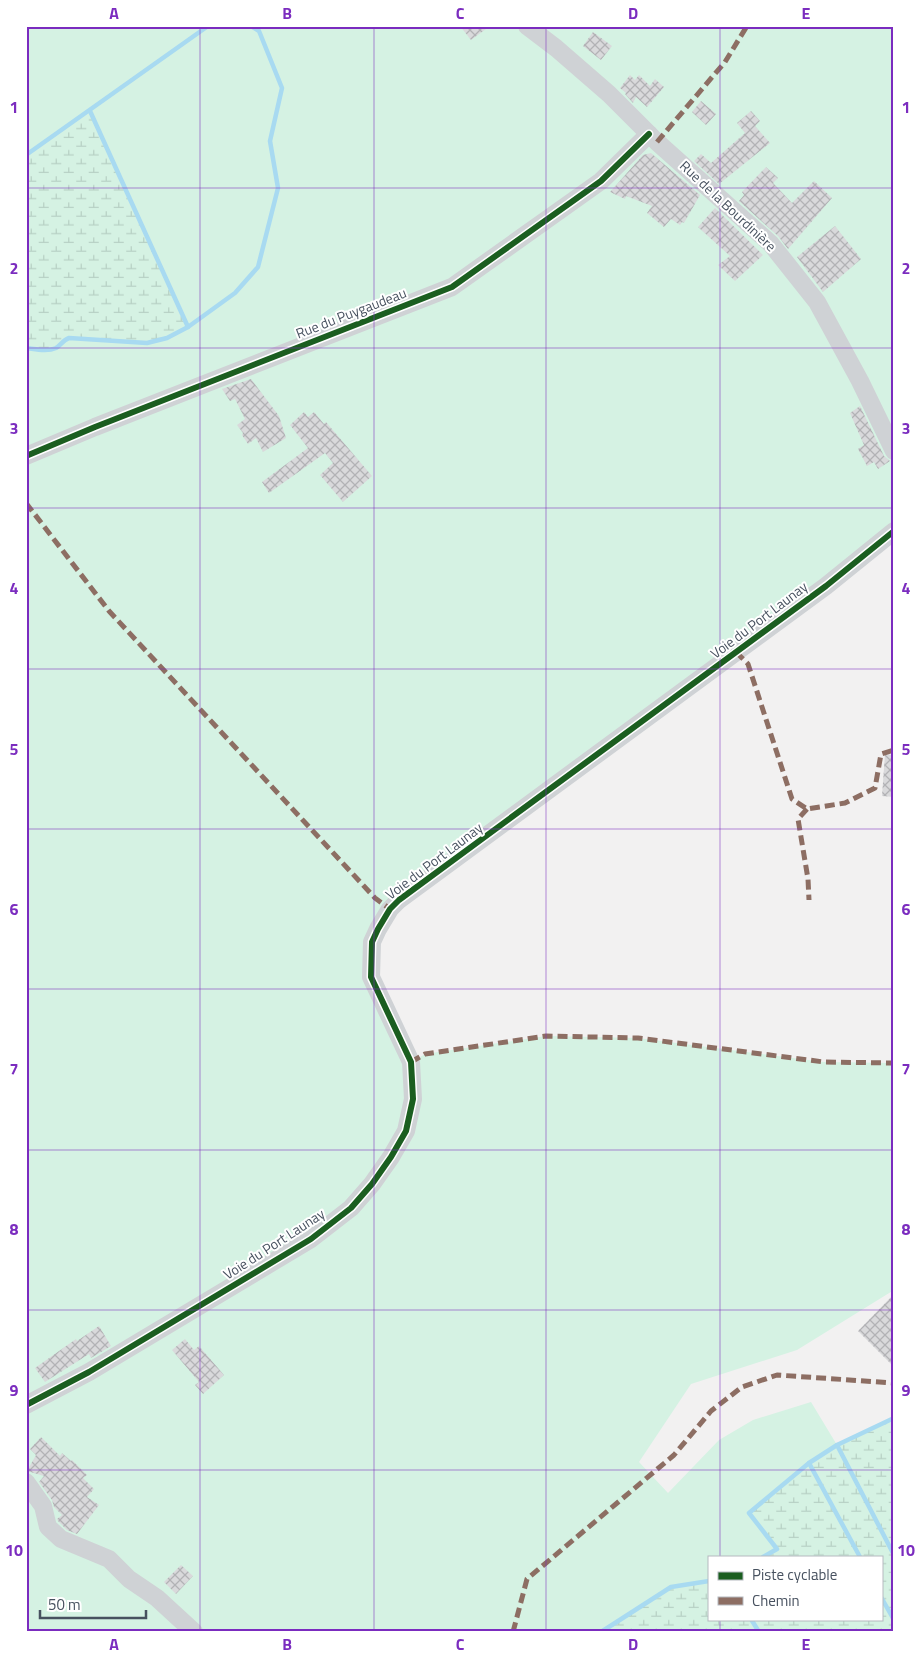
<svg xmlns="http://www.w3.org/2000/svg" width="920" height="1658" font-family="'Titillium Web',sans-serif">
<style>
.grass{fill:#d5f2e3}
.wetland{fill:url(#wetland-marsh)}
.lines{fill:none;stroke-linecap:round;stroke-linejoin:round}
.stream{stroke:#a8daf1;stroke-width:4.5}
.building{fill:url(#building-cross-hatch)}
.minor{stroke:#cfd2d5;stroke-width:18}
.quiet{stroke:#8d6e63;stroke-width:5;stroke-dasharray:10 5;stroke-linecap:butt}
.cycleway-casing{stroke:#fff;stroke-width:9}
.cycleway{stroke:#1b5e20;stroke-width:6}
.grid{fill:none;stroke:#7b2cbf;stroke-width:1;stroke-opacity:0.55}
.labels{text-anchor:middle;stroke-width:4;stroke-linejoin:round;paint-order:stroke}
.street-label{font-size:14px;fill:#47515f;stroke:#fff}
.neatline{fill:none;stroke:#7b2cbf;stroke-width:2}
.grid-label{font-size:16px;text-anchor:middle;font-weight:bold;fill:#7b2cbf}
</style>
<defs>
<pattern id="wetland-marsh" width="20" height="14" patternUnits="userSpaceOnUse" patternTransform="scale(1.25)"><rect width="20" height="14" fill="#d5f2e3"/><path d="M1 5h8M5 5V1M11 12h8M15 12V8" fill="none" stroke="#b8d1c5"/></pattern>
<pattern id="building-cross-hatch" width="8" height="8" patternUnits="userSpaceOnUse" patternTransform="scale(1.25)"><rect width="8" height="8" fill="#d9d9db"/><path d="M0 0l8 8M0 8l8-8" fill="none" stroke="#b2b2b5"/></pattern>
</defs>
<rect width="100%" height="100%" fill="#f2f1f1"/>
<path class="grass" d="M 26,26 L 894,26 L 894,535 L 390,909 L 371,978 L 412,1062 L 425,1054 L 546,1036 L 638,1038 L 824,1062 L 894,1063 L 894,1290 L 797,1350 L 691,1384 L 639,1462 L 668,1493 L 719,1440 L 753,1420 L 811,1402 L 837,1445 L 809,1463 L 777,1549 L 763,1557 L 709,1557 L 709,1581 L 671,1588 L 601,1632 L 26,1632 L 26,348 C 35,349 46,351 56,348 C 61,346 64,340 69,338 L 147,343 L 90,111 L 26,155 Z"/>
<g class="wetland">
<path d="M 90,111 L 188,327 L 167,338 L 147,343 L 69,338 C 63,340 61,345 56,348 C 47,352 35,349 26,348 L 26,155 Z"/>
<path d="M 894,1418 L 894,1632 L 601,1632 L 671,1587 L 709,1581 L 709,1619 L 881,1619 L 881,1557 L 763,1557 L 777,1549 L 749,1513 L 809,1463 L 837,1445 Z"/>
</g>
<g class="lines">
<g class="stream">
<path d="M 90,111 L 188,327"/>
<path d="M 26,155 L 208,26"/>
<path d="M 26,348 C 35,349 47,352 56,348 C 61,345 63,340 69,338 L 147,343 L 167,338 L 188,327 L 235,293 L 258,267 L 278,188 L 270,141 L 282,88 L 259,31 L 251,26"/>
<path d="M 837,1445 L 894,1555"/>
<path d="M 809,1463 L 860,1557"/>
<path d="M 763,1557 L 777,1549 L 749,1513 L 809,1463 L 837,1445 L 894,1418"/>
<path d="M 881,1597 L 894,1620"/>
<path d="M 751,1619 L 759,1632"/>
<path d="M 601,1632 L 671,1587 L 709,1581"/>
</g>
</g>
<g class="building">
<path d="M 460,26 L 490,26 L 471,40 Z"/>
<path d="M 593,32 L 612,46 L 601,60 L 583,46 Z"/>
<path d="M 630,75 L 635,80 L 639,75 L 650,86 L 655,79 L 664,87 L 647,107 L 636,97 L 633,103 L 625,94 L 626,93 L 620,88 Z"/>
<path d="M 701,101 L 716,114 L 706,125 L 692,112 Z"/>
<path d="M 751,111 L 760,121 L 755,126 L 770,143 L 719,184 L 694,161 L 701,154 L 711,163 L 745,133 L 737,123 Z"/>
<path d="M 651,153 L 700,195 L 684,223 L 682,222 L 680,225 L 671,219 L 664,227 L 647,213 L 652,206 L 626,196 L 625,199 L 610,192 L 643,155 Z"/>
<path d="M 766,167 L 778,178 L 773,183 L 792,203 L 814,181 L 832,198 L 788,249 L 778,236 L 739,201 L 744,195 L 742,192 Z"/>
<path d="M 715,208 L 763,255 L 735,281 L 718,265 L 730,256 L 698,227 Z"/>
<path d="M 835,226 L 861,259 L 823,292 L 797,257 Z"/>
<path d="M 251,379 L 279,416 L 286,438 L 263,452 L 256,438 L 248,444 L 242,435 L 243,433 L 237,425 L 245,419 L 235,399 L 230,401 L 222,389 Z"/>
<path d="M 860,406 L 884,456 L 890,461 L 878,469 L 874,462 L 867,466 L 858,449 L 864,445 L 850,413 Z"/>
<path d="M 304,412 L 308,417 L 314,412 L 324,424 L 326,422 L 372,476 L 343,502 L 320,475 L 333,463 L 325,453 L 269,493 L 262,482 L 308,448 L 290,425 Z"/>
<path d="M 885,754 L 894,755 L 894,797 L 882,796 Z"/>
<path d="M 894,1294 L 894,1367 L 858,1331 Z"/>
<path d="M 99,1326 L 111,1346 L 91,1358 L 89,1354 L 45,1382 L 35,1368 L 76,1339 L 77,1341 Z"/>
<path d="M 185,1339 L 194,1350 L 199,1346 L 224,1375 L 203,1394 L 195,1385 L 199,1382 L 172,1350 Z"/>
<path d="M 41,1437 L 60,1456 L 62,1453 L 71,1461 L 72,1460 L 87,1475 L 83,1478 L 94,1489 L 87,1497 L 99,1505 L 77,1534 L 67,1530 L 58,1521 L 57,1519 L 62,1515 L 54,1507 L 52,1500 L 39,1482 L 44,1476 L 27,1471 L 36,1455 L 30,1449 Z"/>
<path d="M 181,1565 L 193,1576 L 176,1594 L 164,1582 Z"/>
</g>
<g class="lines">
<g class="minor">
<path d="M 527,26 L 556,48 L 609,94 L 657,142 L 771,244 L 817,302 L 860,381 L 894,451"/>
<path d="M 26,456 L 95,427 L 452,287 L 601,181 L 649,134"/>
<path d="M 26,1405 L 89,1372 L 311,1239 L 351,1208 L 372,1184 L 391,1157 L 406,1131 L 413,1099 L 411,1062 L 371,977 L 372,942 L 378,929 L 390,909 L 399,900 L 826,586 L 894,531"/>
<path d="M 26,1482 L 43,1506 L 48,1527 L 61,1539 L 109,1559 L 129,1579 L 157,1598 L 194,1632"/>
</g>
<g class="quiet">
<path d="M 657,142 L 725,62 L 747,26"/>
<path d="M 26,503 L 109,611 L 375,898 L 390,909"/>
<path d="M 736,652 L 748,664 L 792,799 L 807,809 L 845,803 L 875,788 L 881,754 L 894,750"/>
<path d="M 807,809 L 798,819 L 808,879 L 809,900"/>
<path d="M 411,1062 L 425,1054 L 546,1036 L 638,1038 L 824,1062 L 894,1063"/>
<path d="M 513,1632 L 527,1579 L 674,1455 L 711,1411 L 742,1387 L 777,1375 L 894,1383"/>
</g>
<g class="cycleway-casing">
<g id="cycleway">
<path d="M 26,456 L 95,427 L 452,287 L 601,181 L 649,134"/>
<path d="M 26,1405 L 89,1372 L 311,1239 L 351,1208 L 372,1184 L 391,1157 L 406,1131 L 413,1099 L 411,1062 L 371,977 L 372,942 L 378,929 L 390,909 L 399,900 L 826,586 L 894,531"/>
</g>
</g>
<use href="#cycleway" class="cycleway"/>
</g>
<path class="grid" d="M 200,26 L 200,1632M 374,26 L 374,1632M 546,26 L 546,1632M 720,26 L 720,1557M 26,188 L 894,188M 26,348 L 894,348M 26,508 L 894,508M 26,669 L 894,669M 26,829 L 894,829M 26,989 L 894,989M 26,1150 L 894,1150M 26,1310 L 894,1310M 26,1470 L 894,1470M 720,1619 L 720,1632"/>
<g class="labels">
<g class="street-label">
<text transform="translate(728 206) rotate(43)" y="5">Rue de la Bourdinière</text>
<text transform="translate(351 313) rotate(-21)" y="5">Rue du Puygaudeau</text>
<text transform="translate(759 620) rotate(-37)" y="5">Voie du Port Launay</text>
<text transform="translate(434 861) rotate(-37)" y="5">Voie du Port Launay</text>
<text transform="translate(274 1244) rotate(-33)" y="5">Voie du Port Launay</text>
</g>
</g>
<rect width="920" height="1658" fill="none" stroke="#ffffff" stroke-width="55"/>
<rect x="708" y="1556" width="175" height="65" fill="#ffffff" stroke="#b5b9bf"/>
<rect x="718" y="1572" width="25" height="8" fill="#1b5e20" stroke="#b5b9bf"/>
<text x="752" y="1580" font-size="15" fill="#47515f">Piste cyclable</text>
<rect x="718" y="1597" width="25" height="8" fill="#8d6e63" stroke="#b5b9bf"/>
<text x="752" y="1606" font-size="15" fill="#47515f">Chemin</text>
<path d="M40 1610v8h106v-8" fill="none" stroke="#47515f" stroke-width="2.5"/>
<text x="48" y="1610" font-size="15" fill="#47515f" stroke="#ffffff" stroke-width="4" paint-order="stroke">50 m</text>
<rect x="28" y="28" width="864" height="1602" class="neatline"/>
<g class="grid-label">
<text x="114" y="19">A</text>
<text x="287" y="19">B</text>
<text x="460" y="19">C</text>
<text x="633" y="19">D</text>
<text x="806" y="19">E</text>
<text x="14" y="113">1</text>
<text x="906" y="113">1</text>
<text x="14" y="274">2</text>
<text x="906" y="274">2</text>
<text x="14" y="434">3</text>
<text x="906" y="434">3</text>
<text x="14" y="594">4</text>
<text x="906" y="594">4</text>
<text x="14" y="755">5</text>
<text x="906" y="755">5</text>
<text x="14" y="915">6</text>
<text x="906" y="915">6</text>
<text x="14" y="1075">7</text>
<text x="906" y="1075">7</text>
<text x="14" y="1235">8</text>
<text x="906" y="1235">8</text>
<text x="14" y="1396">9</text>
<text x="906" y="1396">9</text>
<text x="14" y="1556">10</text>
<text x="906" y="1556">10</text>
<text x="114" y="1650">A</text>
<text x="287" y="1650">B</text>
<text x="460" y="1650">C</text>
<text x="633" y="1650">D</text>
<text x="806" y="1650">E</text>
</g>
</svg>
